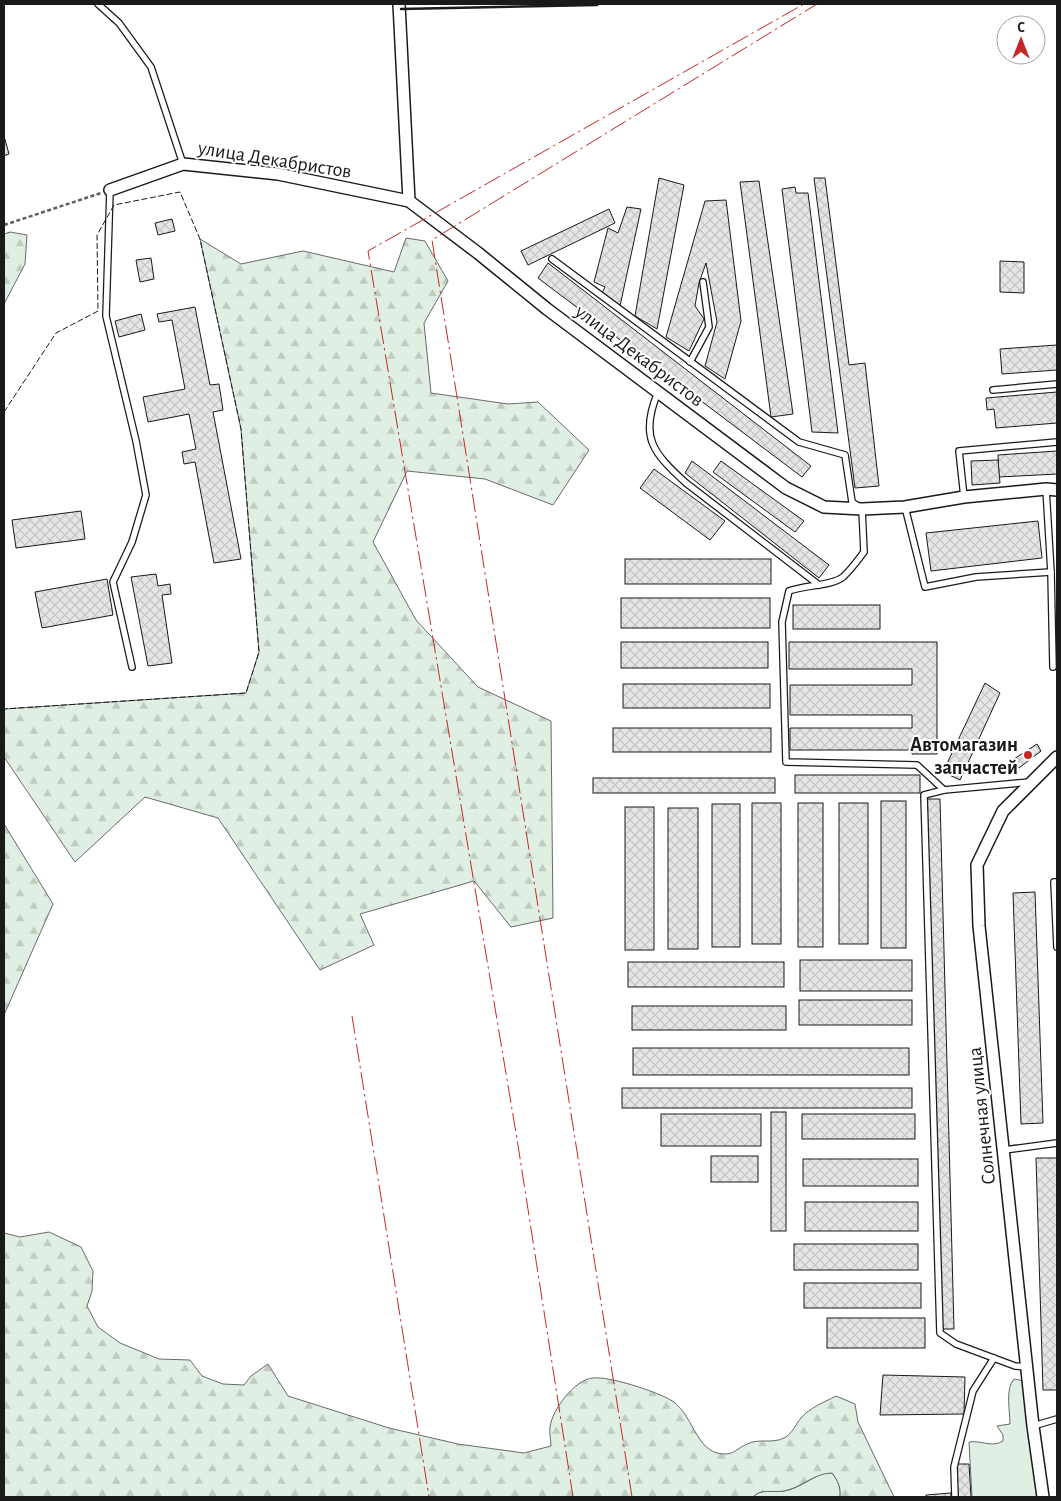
<svg xmlns="http://www.w3.org/2000/svg" width="1061" height="1501" font-family="'Alegreya Sans',sans-serif">
<style>
.grass{fill:#e0efe3;stroke:#6a6a6a}
.forest{fill:url(#forest-firs);stroke:#6a6a6a}
.building{fill:url(#building-cross-hatch);stroke:#1a1a1a}
.lines{fill:none;stroke-linecap:round;stroke-linejoin:round}
.lane-casing{stroke:#1a1a1a;stroke-width:8}
.street-casing{stroke:#1a1a1a;stroke-width:14}
.path{stroke:#5f5f5f;stroke-width:2.5;stroke-dasharray:4 2.5;stroke-linecap:butt}
.lane{stroke:#fff;stroke-width:5.5}
.street{stroke:#fff;stroke-width:11}
.fence{stroke:#1a1a1a;stroke-width:1;stroke-dasharray:6 2.5;stroke-linecap:butt}
.wall{stroke:#1a1a1a;stroke-width:2.5}
.power{stroke:#c62828;stroke-width:1;stroke-dasharray:18 4 2.5 4;stroke-linecap:butt}
.poi-dot{fill:#c62828;stroke:#fff;stroke-width:2}
.labels{text-anchor:middle;stroke-width:4;stroke-linejoin:round;paint-order:stroke}
.street-label{font-size:20px;fill:#1a1a1a;stroke:#fff}
.poi-label{font-size:20px;font-weight:bold;fill:#1a1a1a;stroke:#fff;text-anchor:end}
</style>
<defs>
<pattern id="forest-firs" width="22" height="20" patternUnits="userSpaceOnUse" patternTransform="scale(1.25)"><rect width="22" height="20" fill="#e0efe3"/><path d="M5 1l3.5 6h-7zM16 11l3.5 6h-7z" fill="#c0ccc2"/></pattern>
<pattern id="building-cross-hatch" width="8" height="8" patternUnits="userSpaceOnUse" patternTransform="scale(1.25)"><rect width="8" height="8" fill="#e6e6e6"/><path d="M0 0l8 8M0 8l8-8" fill="none" stroke="#c5c5c5"/></pattern>
</defs>
<rect width="100%" height="100%" fill="#fff"/>
<g class="grass">
<path d="M 1014,1379 L 1020,1380 L 1023,1383 L 1039,1497 L 972,1497 L 969,1442 C 981,1440 992,1448 1003,1441 L 1003,1435 L 997,1426 L 1010,1424 C 1010,1411 1005,1389 1014,1379 Z"/>
<path d="M 824,1473 L 832,1473 C 838,1481 841,1487 840,1497 L 753,1497 C 761,1488 773,1493 784,1491 C 798,1489 811,1478 824,1473 Z"/>
</g>
<g class="forest">
<path d="M 10,232 L 27,235 L 25,264 L 4,304 L 4,234 Z"/>
<path d="M 406,238 L 425,241 L 448,281 L 424,323 L 431,393 L 508,404 L 538,402 L 589,450 L 553,505 L 485,479 L 407,471 L 373,542 L 416,620 L 478,687 L 551,721 L 553,918 L 511,927 L 474,881 L 360,914 L 374,945 L 320,970 L 218,818 L 145,797 L 75,862 L 4,757 L 4,709 L 246,693 L 259,652 L 241,429 L 200,239 L 241,264 L 303,251 L 394,272 Z"/>
<path d="M 4,824 L 53,904 L 4,1015 Z"/>
<path d="M 49,1232 L 81,1247 L 93,1271 L 92,1291 L 87,1306 L 98,1327 L 120,1343 L 159,1359 L 190,1360 L 202,1376 L 223,1384 L 244,1385 L 251,1376 L 268,1364 L 288,1396 L 389,1428 L 458,1444 L 524,1453 L 551,1446 C 551,1440 549,1433 550,1427 C 552,1410 575,1379 593,1378 C 609,1376 654,1391 669,1399 C 694,1412 694,1452 723,1454 C 733,1455 738,1448 747,1444 C 759,1438 772,1444 784,1438 C 793,1433 795,1425 801,1418 C 809,1408 825,1402 836,1396 L 855,1404 L 858,1422 L 894,1497 L 840,1497 C 841,1487 838,1481 832,1473 C 814,1473 801,1488 784,1491 C 773,1493 761,1488 753,1497 L 4,1497 L 4,1233 L 20,1237 Z"/>
</g>
<g class="building">
<path d="M 4,136 L 9,154 L 4,156 Z"/>
<path d="M 659,178 L 684,185 L 657,329 L 635,316 Z"/>
<path d="M 814,178 L 825,178 L 849,365 L 865,363 L 879,486 L 855,488 Z"/>
<path d="M 759,181 L 793,414 L 771,417 L 740,182 Z"/>
<path d="M 795,187 L 796,193 L 808,193 L 838,433 L 812,432 L 782,189 Z"/>
<path d="M 726,200 L 741,321 L 725,379 L 705,366 L 717,322 L 706,263 L 699,283 L 695,306 L 704,319 L 689,351 L 666,337 L 705,201 Z"/>
<path d="M 627,207 L 641,209 L 620,306 L 602,293 L 605,287 L 594,282 L 608,228 L 618,233 Z"/>
<path d="M 609,209 L 615,223 L 528,265 L 521,251 Z"/>
<path d="M 172,219 L 175,231 L 158,235 L 155,223 Z"/>
<path d="M 151,258 L 154,279 L 140,282 L 136,260 Z"/>
<path d="M 1000,261 L 1024,262 L 1024,293 L 1000,292 Z"/>
<path d="M 548,263 L 811,466 L 802,477 L 538,278 Z"/>
<path d="M 195,307 L 210,385 L 219,384 L 223,410 L 213,412 L 241,559 L 214,563 L 195,462 L 184,464 L 182,452 L 196,449 L 189,414 L 148,422 L 143,397 L 185,389 L 172,320 L 159,322 L 157,314 Z"/>
<path d="M 141,314 L 145,330 L 119,337 L 115,321 Z"/>
<path d="M 1057,345 L 1057,370 L 1002,374 L 1000,349 Z"/>
<path d="M 1057,392 L 1057,423 L 996,428 L 994,409 L 987,410 L 986,398 Z"/>
<path d="M 1057,451 L 1057,474 L 999,477 L 998,455 Z"/>
<path d="M 998,460 L 1000,483 L 972,485 L 971,461 Z"/>
<path d="M 692,461 L 829,565 L 819,578 L 685,473 Z"/>
<path d="M 721,461 L 804,521 L 795,532 L 713,472 Z"/>
<path d="M 654,469 L 725,521 L 710,540 L 640,488 Z"/>
<path d="M 81,511 L 85,539 L 16,548 L 12,520 Z"/>
<path d="M 1038,521 L 1042,558 L 931,571 L 926,533 Z"/>
<rect x="625" y="559" width="146" height="25"/>
<path d="M 156,574 L 158,586 L 170,584 L 171,594 L 162,595 L 172,663 L 148,666 L 131,577 Z"/>
<path d="M 107,579 L 113,615 L 42,628 L 35,592 Z"/>
<rect x="621" y="598" width="149" height="30"/>
<rect x="793" y="605" width="87" height="24"/>
<rect x="621" y="642" width="147" height="26"/>
<path d="M 789,642 L 937,642 L 937,754 L 912,754 L 912,750 L 790,750 L 790,728 L 912,728 L 912,715 L 790,715 L 790,685 L 912,685 L 912,669 L 789,669 Z"/>
<path d="M 985,683 L 1000,693 L 960,780 L 943,772 Z"/>
<rect x="623" y="684" width="147" height="24"/>
<rect x="613" y="728" width="158" height="24"/>
<path d="M 1037,744 L 1041,751 L 1019,768 L 1014,759 Z"/>
<rect x="795" y="775" width="125" height="18"/>
<rect x="593" y="778" width="182" height="15"/>
<path d="M 927,799 L 940,799 L 954,1329 L 941,1329 Z"/>
<rect x="881" y="801" width="25" height="147"/>
<rect x="752" y="803" width="29" height="141"/>
<rect x="798" y="803" width="25" height="144"/>
<rect x="839" y="803" width="29" height="141"/>
<rect x="712" y="804" width="28" height="143"/>
<rect x="625" y="807" width="29" height="143"/>
<rect x="668" y="808" width="30" height="141"/>
<path d="M 1035,892 L 1043,1123 L 1021,1124 L 1013,893 Z"/>
<rect x="800" y="960" width="112" height="31"/>
<rect x="628" y="962" width="156" height="25"/>
<rect x="799" y="1000" width="113" height="25"/>
<rect x="632" y="1006" width="154" height="24"/>
<rect x="633" y="1048" width="276" height="27"/>
<rect x="622" y="1088" width="290" height="20"/>
<rect x="771" y="1112" width="15" height="119"/>
<rect x="661" y="1114" width="100" height="32"/>
<rect x="802" y="1114" width="113" height="25"/>
<rect x="711" y="1156" width="47" height="26"/>
<path d="M 1036,1158 L 1057,1158 L 1057,1390 L 1043,1390 Z"/>
<rect x="803" y="1159" width="115" height="27"/>
<rect x="805" y="1202" width="113" height="29"/>
<rect x="794" y="1244" width="124" height="26"/>
<rect x="804" y="1283" width="117" height="25"/>
<rect x="827" y="1318" width="98" height="30"/>
<path d="M 883,1375 L 965,1377 L 964,1414 L 880,1415 Z"/>
<path d="M 956,1464 L 969,1464 L 971,1497 L 958,1497 Z"/>
<path d="M 951,1493 L 951,1497 L 926,1497 L 926,1495 Z"/>
</g>
<g class="lines">
<g class="lane-casing">
<g id="lane">
<path d="M 98,4 L 119,23 L 151,67 L 183,164"/>
<path d="M 110,190 L 106,316 L 136,441 L 146,495 L 132,542 L 113,582 L 132,667"/>
<path d="M 552,259 L 799,442 L 845,455 L 852,502 L 862,509 L 864,552 C 858,560 851,570 843,577 C 832,586 804,585 789,591 L 782,622 L 786,762 L 917,765 L 944,790 L 1030,782"/>
<path d="M 690,362 L 709,327 L 703,282"/>
<path d="M 993,390 L 1057,384"/>
<path d="M 658,392 C 639,437 653,453 686,483 L 819,585"/>
<path d="M 1046,489 L 1051,572 L 1053,667"/>
<path d="M 964,497 L 959,451 L 1057,442"/>
<path d="M 905,507 L 925,587 L 976,577 L 1051,572"/>
<path d="M 944,790 L 924,795 L 940,1333 L 956,1344 L 1015,1366 L 1027,1367"/>
<path d="M 1057,882 L 1054,882 L 1057,947"/>
<path d="M 1004,1150 L 1057,1143"/>
<path d="M 1033,1426 L 1057,1419"/>
<path d="M 955,1497 L 954,1467 L 973,1391 L 994,1358"/>
</g>
</g>
<g class="street-casing">
<g id="street">
<path d="M 399,4 L 409,201"/>
<path d="M 110,190 L 183,164 L 278,174 L 409,201 L 478,253 L 547,309 L 786,488 L 824,507 L 862,509 L 905,507 L 964,497 L 1046,489 L 1057,490"/>
<path d="M 1043,1497 L 1033,1426 L 979,926 L 977,865 L 1003,811 L 1057,757"/>
</g>
</g>
<path class="path" d="M 4,225 L 101,193"/>
<use href="#lane" class="lane"/>
<use href="#street" class="street"/>
<path class="fence" d="M 4,412 L 56,333 L 98,311 L 97,235 L 114,205 L 180,192 L 200,239 L 241,429 L 259,652 L 246,693 L 4,709"/>
<path class="wall" d="M 401,9 L 597,5 L 597,4"/>
<g class="power">
<path d="M 352,1016 L 429,1497"/>
<path d="M 573,1497 L 517,1139 L 368,251 L 804,4"/>
<path d="M 632,1497 L 432,240 L 817,4"/>
</g>
</g>
<circle class="poi-dot" cx="1028" cy="755" r="5"/>
<g class="labels">
<g class="street-label">
<text transform="translate(275 159) rotate(9)" y="7">улица Декабристов</text>
<text transform="translate(640 355) rotate(37)" y="7">улица Декабристов</text>
<text transform="translate(981 1116) rotate(-96)" y="7">Солнечная улица</text>
</g>
<g class="poi-label">
<text x="1018" y="751">Автомагазин<tspan x="1018" dy="23">запчастей</tspan></text>
</g>
</g>
<rect width="1061" height="1501" fill="none" stroke="#1a1a1a" stroke-width="10"/>
<g transform="translate(1021 40)"><circle r="24" fill="#ffffff" stroke="#a3a3a3"/>
<path d="M0-4L9 19L0 12L-9 19Z" fill="#c62828"/>
<text y="-8" font-size="14" font-weight="bold" text-anchor="middle" fill="#1a1a1a">С</text>
</g>
</svg>
